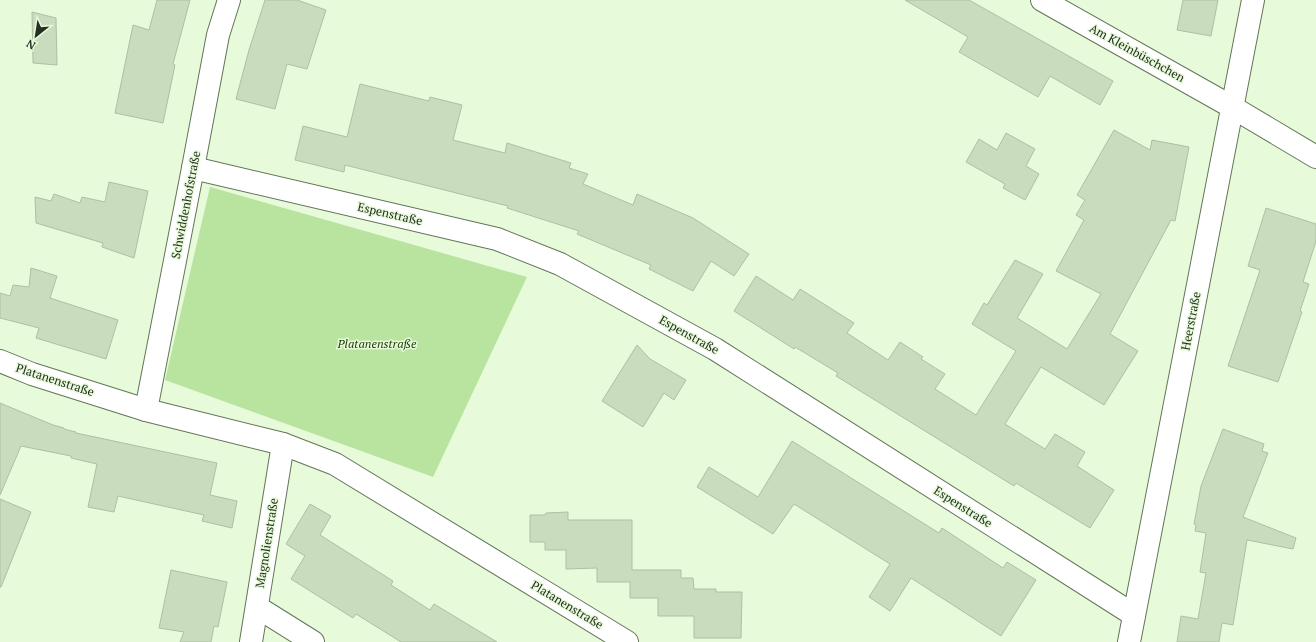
<svg xmlns="http://www.w3.org/2000/svg" width="1316" height="642" font-family="'PT Serif',serif">
<style>
.green{fill:#b9e49f}
.building{fill:#c9dcbd;stroke:#adc0a2}
.lines{fill:none;stroke-linecap:round;stroke-linejoin:round}
.minor-casing{stroke:#637559;stroke-width:24}
.minor{stroke:#fff;stroke-width:22}
.labels{text-anchor:middle;stroke-width:3;stroke-linejoin:round;paint-order:stroke}
.street-label{font-size:12px;fill:#262e22;stroke:#e7fbdb}
.park-label{font-size:12px;font-style:italic;fill:#1c3902;stroke:#e7fbdb}
</style>
<rect width="100%" height="100%" fill="#e7fbdb"/>
<path class="green" d="M 210,187 L 527,277 L 433,477 L 165,380 Z"/>
<g class="building">
<path d="M 157,0 L 190,0 L 173,64 L 175,65 L 163,123 L 115,113 L 133,25 L 149,30 Z"/>
<path d="M 265,0 L 297,0 L 326,10 L 307,69 L 287,64 L 275,109 L 236,99 L 249,50 Z"/>
<path d="M 905,0 L 969,0 L 1113,81 L 1100,105 L 1050,76 L 1038,97 L 959,52 L 968,37 Z"/>
<path d="M 1183,0 L 1218,0 L 1211,36 L 1177,30 Z"/>
<path d="M 32,12 L 56,18 L 57,65 L 33,63 Z"/>
<path d="M 360,84 L 429,101 L 430,97 L 462,105 L 453,140 L 505,153 L 507,143 L 571,163 L 569,168 L 588,174 L 583,184 L 633,205 L 637,194 L 693,218 L 749,254 L 734,276 L 711,261 L 693,291 L 649,269 L 651,265 L 577,234 L 579,231 L 507,208 L 508,206 L 345,165 L 344,172 L 295,160 L 303,126 L 347,137 Z"/>
<path d="M 1114,130 L 1150,150 L 1152,140 L 1189,147 L 1175,221 L 1171,220 L 1110,334 L 1138,351 L 1104,405 L 1041,367 L 1005,424 L 1045,449 L 1055,434 L 1085,452 L 1077,466 L 1114,490 L 1090,528 L 1016,483 L 1014,486 L 836,376 L 838,373 L 795,347 L 794,349 L 734,311 L 756,276 L 793,300 L 800,289 L 854,323 L 847,333 L 888,360 L 900,342 L 923,357 L 921,359 L 945,374 L 935,389 L 976,415 L 1016,351 L 972,324 L 984,303 L 987,305 L 1015,260 L 1043,274 L 1017,318 L 1067,349 L 1101,294 L 1056,271 L 1084,220 L 1076,215 L 1085,200 L 1077,195 Z"/>
<path d="M 1006,133 L 1035,149 L 1026,166 L 1039,174 L 1025,200 L 1003,188 L 1005,184 L 966,162 L 979,139 L 997,150 Z"/>
<path d="M 109,182 L 148,191 L 134,258 L 102,247 L 103,243 L 36,223 L 35,197 L 51,201 L 54,194 L 80,203 L 82,197 L 105,202 Z"/>
<path d="M 1266,208 L 1316,224 L 1316,241 L 1303,282 L 1309,284 L 1300,311 L 1302,312 L 1278,382 L 1228,366 L 1260,270 L 1248,266 Z"/>
<path d="M 31,268 L 57,276 L 50,298 L 118,320 L 106,359 L 36,338 L 39,328 L 0,318 L 0,293 L 10,296 L 13,285 L 29,287 Z"/>
<path d="M 637,345 L 650,359 L 686,380 L 674,400 L 664,393 L 643,427 L 602,401 Z"/>
<path d="M 0,403 L 53,425 L 64,428 L 64,429 L 76,432 L 76,433 L 217,463 L 210,495 L 237,501 L 232,528 L 202,521 L 204,515 L 118,496 L 114,512 L 88,507 L 97,464 L 71,458 L 71,456 L 21,446 L 0,495 Z"/>
<path d="M 1223,429 L 1264,444 L 1262,451 L 1268,453 L 1243,517 L 1296,538 L 1293,549 L 1247,540 L 1233,625 L 1222,623 L 1219,642 L 1177,642 L 1181,616 L 1198,619 L 1206,573 L 1200,572 L 1206,533 L 1195,531 L 1196,525 L 1194,524 L 1201,486 Z"/>
<path d="M 792,441 L 939,533 L 942,528 L 1003,568 L 1007,562 L 1036,580 L 1001,636 L 911,578 L 890,611 L 869,597 L 890,564 L 794,504 L 773,534 L 697,487 L 709,467 L 758,497 Z"/>
<path d="M 0,499 L 31,512 L 1,587 L 0,587 Z"/>
<path d="M 310,504 L 331,516 L 320,535 L 393,581 L 391,585 L 430,610 L 434,604 L 497,642 L 401,642 L 356,614 L 353,618 L 291,579 L 305,556 L 286,544 Z"/>
<path d="M 568,512 L 568,520 L 632,520 L 632,570 L 681,570 L 681,578 L 693,578 L 694,589 L 716,589 L 716,592 L 742,592 L 741,638 L 694,638 L 694,616 L 658,616 L 658,598 L 630,598 L 630,582 L 597,582 L 597,568 L 566,569 L 566,550 L 545,550 L 545,542 L 530,542 L 530,515 L 545,515 L 546,513 Z"/>
<path d="M 171,570 L 227,582 L 218,627 L 214,626 L 211,642 L 180,642 L 184,632 L 159,628 Z"/>
</g>
<g class="lines">
<g class="minor-casing">
<g id="minor">
<path d="M 1042,0 L 1232,107 L 1316,157"/>
<path d="M 193,168 L 497,239 L 560,264 L 715,349 L 1134,615"/>
<path d="M 0,361 L 32,374 L 146,410 L 283,444 L 335,464 L 627,642"/>
<path d="M 146,410 L 193,168 L 218,35 L 229,0"/>
<path d="M 257,607 L 313,642"/>
<path d="M 251,642 L 283,444"/>
<path d="M 1129,642 L 1253,0"/>
</g>
</g>
<use href="#minor" class="minor"/>
</g>
<g class="labels">
<g class="street-label">
<text transform="translate(1137 53) rotate(29)" y="4">Am Kleinbüschchen</text>
<text transform="translate(186 205) rotate(-79)" y="4">Schwiddenhofstraße</text>
<text transform="translate(390 214) rotate(13)" y="4">Espenstraße</text>
<text transform="translate(1191 321) rotate(-79)" y="4">Heerstraße</text>
<text transform="translate(689 335) rotate(29)" y="4">Espenstraße</text>
<text transform="translate(55 380) rotate(18)" y="4">Platanenstraße</text>
<text transform="translate(963 507) rotate(32)" y="4">Espenstraße</text>
<text transform="translate(267 543) rotate(-81)" y="4">Magnolienstraße</text>
<text transform="translate(567 605) rotate(31)" y="4">Platanenstraße</text>
</g>
<g class="park-label">
<text x="377" y="348">Platanenstraße</text>
</g>
</g>
<g transform="translate(36 36) rotate(210)" stroke="#e7fbdb" stroke-width="3" paint-order="stroke">
<path d="M0-3L7 15L0 10L-7 15Z" fill="#262e22"/>
<text y="-6" font-size="11" font-weight="bold" text-anchor="middle" fill="#262e22">N</text>
</g>
</svg>
